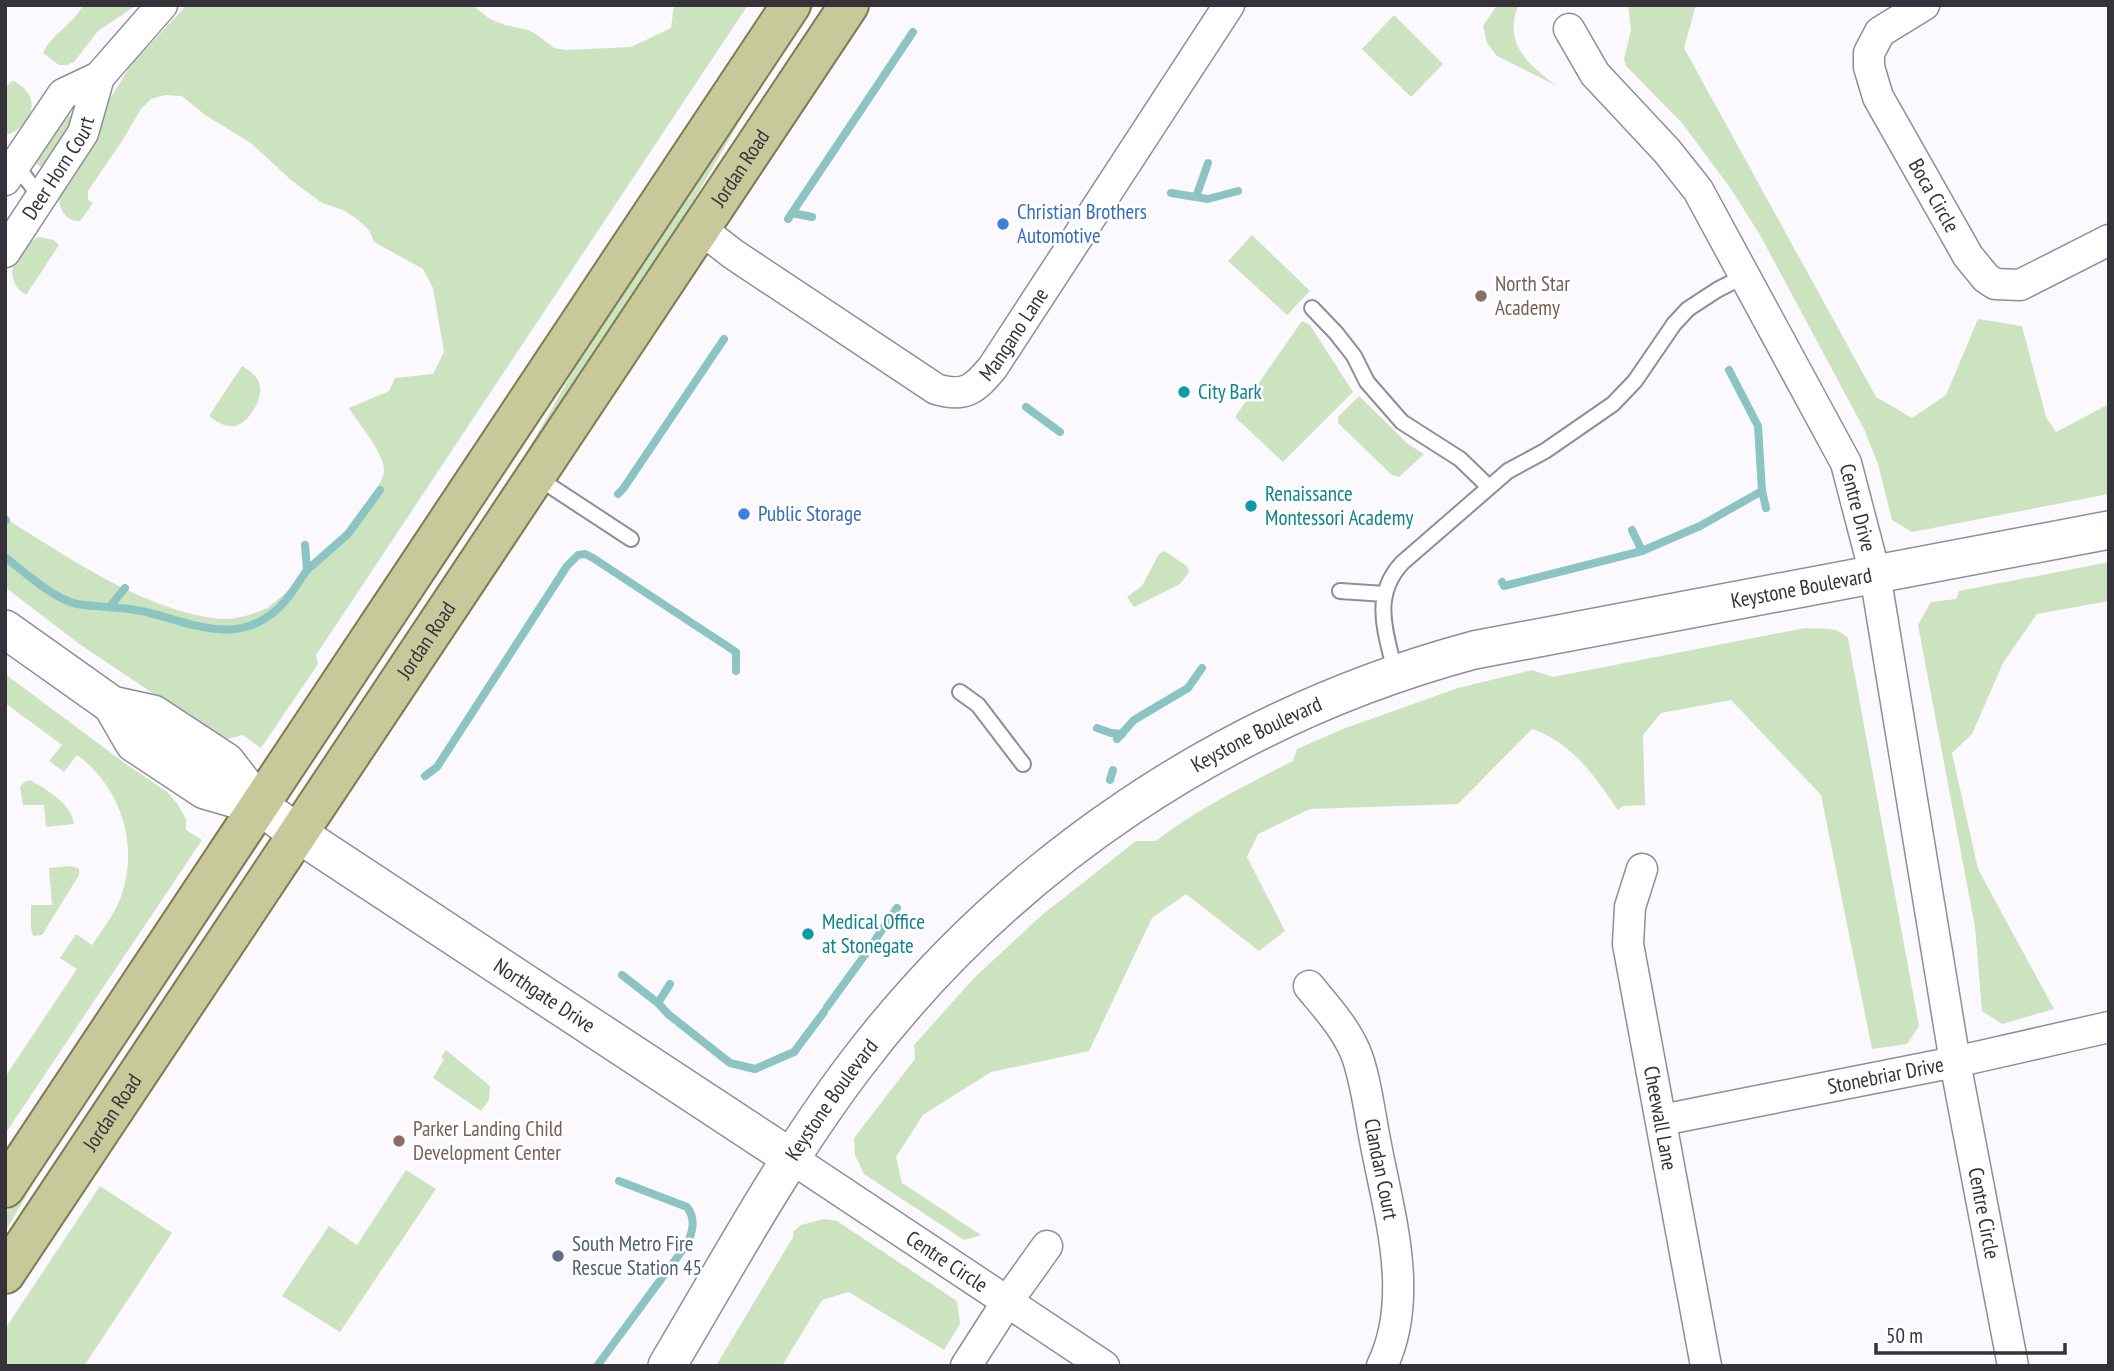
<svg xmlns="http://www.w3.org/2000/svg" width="2114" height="1371" font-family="'PT Sans Narrow',sans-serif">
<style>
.green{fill:#cce3bf}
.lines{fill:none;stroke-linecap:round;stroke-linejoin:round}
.stream{stroke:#8cc4c4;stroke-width:8}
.service-casing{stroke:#918b9e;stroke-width:18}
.minor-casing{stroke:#918b9e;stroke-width:33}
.tertiary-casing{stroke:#918b9e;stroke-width:40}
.primary-casing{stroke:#7c7d4e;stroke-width:42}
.service{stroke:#fff;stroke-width:14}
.minor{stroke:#fff;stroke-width:30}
.tertiary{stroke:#fff;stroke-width:37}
.primary{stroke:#c7c99b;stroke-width:38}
.shop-dot{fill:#3f7fe0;stroke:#fff;stroke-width:2.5}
.education-dot{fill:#8d6e63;stroke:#fff;stroke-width:2.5}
.culture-dot{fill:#0f9aa8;stroke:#fff;stroke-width:2.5}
.service-dot{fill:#5c6f8a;stroke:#fff;stroke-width:2.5}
.labels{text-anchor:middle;stroke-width:5;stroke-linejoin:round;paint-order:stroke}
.street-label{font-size:21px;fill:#35323a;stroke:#fff}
.shop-label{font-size:21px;fill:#366cbe;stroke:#fff;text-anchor:start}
.education-label{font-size:21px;fill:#785e54;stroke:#fff;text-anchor:start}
.culture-label{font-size:21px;fill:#0d838f;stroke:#fff;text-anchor:start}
.service-label{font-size:21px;fill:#4e5e75;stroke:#fff;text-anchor:start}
</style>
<rect width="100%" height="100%" fill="#fbf9fe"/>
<g class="green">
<path d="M 83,5 L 137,5 L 98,31 L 74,62 L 67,65 L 59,65 L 43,53 C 52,33 73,25 83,5 Z"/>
<path d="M 187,5 L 472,5 L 490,19 L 505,25 L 528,30 L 536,34 L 554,48 L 566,50 L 631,47 L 671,28 L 674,5 L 748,5 L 316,655 L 318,664 L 261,748 L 243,735 L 227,739 L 206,729 L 78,643 L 5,587 L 5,518 C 69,558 145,611 220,619 C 232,620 256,614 267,608 C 291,593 380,499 384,472 C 386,455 358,423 349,408 L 389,391 L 395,378 L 433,374 L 444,352 L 433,288 L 423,269 L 374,242 L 369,230 L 357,219 L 343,210 L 322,203 L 291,180 L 251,143 L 205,115 L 182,96 L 165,95 L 151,99 L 141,109 L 124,138 L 88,191 L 88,200 L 93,203 L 80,221 C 65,222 58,208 59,194 L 103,110 L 132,63 Z"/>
<path d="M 809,5 L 815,5 L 742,117 L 633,305 L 319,769 L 518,468 L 618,292 Z"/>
<path d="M 1497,5 L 1518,5 C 1503,45 1529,65 1557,86 L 1497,56 L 1487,43 L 1483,26 Z"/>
<path d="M 1628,5 L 1696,5 L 1684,48 L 1876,397 L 1912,418 L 1946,395 L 1978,319 L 2022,326 L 2046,417 L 2056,432 L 2109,404 L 2109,494 L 1912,532 L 1892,520 L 1878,464 L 1864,429 L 1760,235 L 1731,189 L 1682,123 L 1626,66 L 1624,59 L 1631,30 Z"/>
<path d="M 1394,15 L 1443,64 L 1411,97 L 1362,49 Z"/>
<path d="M 14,81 C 20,85 27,89 30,97 C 37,113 21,133 5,135 L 5,89 L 10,82 Z"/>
<path d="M 67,114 L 78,120 L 43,168 L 35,163 L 35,157 Z"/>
<path d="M 1252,235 L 1310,291 L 1287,315 L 1228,261 Z"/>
<path d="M 39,237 L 54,240 L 59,245 L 26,295 C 0,278 14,247 39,237 Z"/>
<path d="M 1302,321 L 1310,325 L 1353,392 L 1283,462 L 1235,417 Z"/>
<path d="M 242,366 C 249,370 259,377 260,386 C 263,399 248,424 235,426 C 225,428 216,421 209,416 Z"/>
<path d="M 1359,396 L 1408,444 L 1424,454 L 1399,477 L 1392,475 L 1338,423 L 1338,417 Z"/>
<path d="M 1164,551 L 1187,566 L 1189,572 L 1180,584 L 1134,607 L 1127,597 L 1142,586 L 1159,554 Z"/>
<path d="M 2109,562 L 2109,601 L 2037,614 L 2003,663 L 1972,734 L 1952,753 L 1978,869 L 2054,1009 L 2002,1024 L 1982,1011 L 1975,927 L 1918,625 L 1931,602 L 1956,599 L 1959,591 Z"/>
<path d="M 1805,628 C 1823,630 1835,625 1848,638 L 1919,1026 L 1907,1044 L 1872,1049 L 1821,795 L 1731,700 L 1661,713 L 1643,735 L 1645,805 L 1623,806 L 1618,810 C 1594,776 1573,743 1532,729 L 1458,804 L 1310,809 L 1258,834 L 1247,857 L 1285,931 L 1259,951 L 1186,894 L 1152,918 L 1089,1051 L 991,1072 L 923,1115 L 896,1157 L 902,1183 L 981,1235 L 964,1240 L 864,1174 L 855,1155 L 854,1138 L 915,1059 L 914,1045 L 975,977 L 1042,915 L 1136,841 L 1156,841 C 1198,808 1246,785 1293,761 L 1297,749 L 1343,729 L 1458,688 L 1532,670 L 1553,677 Z"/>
<path d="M 5,674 L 126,764 L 167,792 L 177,803 L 186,819 L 186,830 L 202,840 L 5,1134 L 5,1077 L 77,969 L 60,958 L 76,934 L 92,945 C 102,930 114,915 120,899 C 140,847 122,788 77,755 L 64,772 L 49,761 L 62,745 L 5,703 Z"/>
<path d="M 30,780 C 46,789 72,804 74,824 L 46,827 L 44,805 L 23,805 L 20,787 L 24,782 Z"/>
<path d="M 71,866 L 79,869 L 79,875 L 42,935 L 33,936 L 31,928 L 31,905 L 52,905 L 49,868 Z"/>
<path d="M 236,874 L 49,1157 L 5,1232 L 5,1214 L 230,875 Z"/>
<path d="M 446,1050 L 490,1086 L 489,1100 L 481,1111 L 433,1078 L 444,1059 L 441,1057 Z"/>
<path d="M 406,1170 L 436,1189 L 340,1332 L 282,1296 L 329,1226 L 357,1245 Z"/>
<path d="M 100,1186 L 172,1233 L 84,1366 L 5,1366 L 5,1329 Z"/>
<path d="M 824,1219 L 837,1221 L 957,1301 L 960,1324 L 944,1350 L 849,1292 L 822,1300 L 782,1366 L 716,1366 L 793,1237 L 793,1232 L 801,1225 Z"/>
</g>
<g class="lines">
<g class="stream">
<path d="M 1171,193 L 1208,199 L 1238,191"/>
<path d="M 1196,197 L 1208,163"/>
<path d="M 792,213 L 812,217"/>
<path d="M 788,219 L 913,32"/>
<path d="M 1729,370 L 1758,426 L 1762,491 L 1766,508"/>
<path d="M 1026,407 L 1060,432"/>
<path d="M 618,494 L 623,489 L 724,339"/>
<path d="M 5,521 L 6,520"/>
<path d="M 1632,530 L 1642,551"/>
<path d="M 5,557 C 23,571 55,600 77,604 C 100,608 123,606 146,612 C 189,622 234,646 274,612 C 288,601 297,584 307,570 L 305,545"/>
<path d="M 307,570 L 348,534 L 380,490"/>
<path d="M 1502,582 L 1504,586 L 1642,551 L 1700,526 L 1762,491"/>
<path d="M 111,605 L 125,588"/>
<path d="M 1097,728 L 1111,733 L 1122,734"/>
<path d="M 1117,739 L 1134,720 L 1188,688 L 1202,668"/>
<path d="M 425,776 L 437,767 L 567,566 L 578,555 L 585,554 L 593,558 L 736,652 L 736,671"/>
<path d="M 1110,780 L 1113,770"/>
<path d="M 871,946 L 897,908"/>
<path d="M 622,975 L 658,1003 L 668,1014 L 730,1063 L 755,1069 L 794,1052 L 824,1012"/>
<path d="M 658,1003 L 670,984"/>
<path d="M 827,1007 L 867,952"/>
<path d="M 597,1366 L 687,1244 C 693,1231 696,1219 687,1207 L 619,1181"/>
</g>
<g class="service-casing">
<g id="service">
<path d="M 16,165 L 41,198"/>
<path d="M 1312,308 L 1336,333 L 1354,356 L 1367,382 L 1402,422 L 1460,459 L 1489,487"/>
<path d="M 538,478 L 631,539"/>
<path d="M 1340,591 L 1385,594"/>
<path d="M 1395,672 C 1386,632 1371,597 1402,563 L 1508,471 L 1545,451 L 1613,404 L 1635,381 L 1674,324 L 1688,309 L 1717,290 L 1746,275"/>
<path d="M 960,692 L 978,705 L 1023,764"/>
</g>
</g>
<g class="minor-casing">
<g id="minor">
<path id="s1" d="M 1924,5 L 1880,32 L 1869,53 L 1869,67 L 1878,97 L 1968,256 L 1986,278 L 1995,284 L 2020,285 L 2109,240"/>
<path id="s2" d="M 1569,29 L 1595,74 L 1667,151 L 1698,190 L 1846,463 L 1875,574 L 1955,1062 L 2013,1366"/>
<path d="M 5,180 L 63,94 L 99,77"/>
<path id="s3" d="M 701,229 L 733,254 L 936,389 C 965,398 975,389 993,367 L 1229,5"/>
<path id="s4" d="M 5,252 L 83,133 L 99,77 L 162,5"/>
<path id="s5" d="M 1642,869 L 1630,907 L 1628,944 L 1706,1366"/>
<path id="s6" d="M 1309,986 C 1326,1007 1344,1026 1355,1051 C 1365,1074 1370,1115 1375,1140 C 1388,1211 1416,1296 1382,1366"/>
<path id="s7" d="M 1662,1120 L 1955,1062 L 2109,1027"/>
<path id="s8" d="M 791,1158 L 1104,1366"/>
<path d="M 966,1366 L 1007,1302 L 1047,1246"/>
</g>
</g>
<g class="tertiary-casing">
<g id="tertiary">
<path id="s9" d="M 5,629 L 112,705 L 153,714 L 226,762 L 260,806 L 297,833 L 791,1158"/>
<path d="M 112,705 L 134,743 L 205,790 L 260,806"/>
<path id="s10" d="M 667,1366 C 727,1265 783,1161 854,1067 C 1008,863 1228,716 1474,650 L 2109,530"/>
</g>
</g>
<g class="primary-casing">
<g id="primary">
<path d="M 5,1188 L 791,5"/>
<path id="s11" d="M 5,1274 L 849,5"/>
</g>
</g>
<use href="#service" class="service"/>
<use href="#minor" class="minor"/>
<use href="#tertiary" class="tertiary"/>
<use href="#primary" class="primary"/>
</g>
<g class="shop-dot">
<circle cx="1003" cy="224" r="7"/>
<circle cx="744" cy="514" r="7"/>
</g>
<g class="education-dot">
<circle cx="1481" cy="296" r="7"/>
<circle cx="399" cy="1141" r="7"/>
</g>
<g class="culture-dot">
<circle cx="1184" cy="392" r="7"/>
<circle cx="1251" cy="506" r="7"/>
<circle cx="808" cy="934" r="7"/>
</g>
<circle class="service-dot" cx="558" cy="1256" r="7"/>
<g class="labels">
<g class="street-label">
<text dy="7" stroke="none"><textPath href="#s4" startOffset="100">Deer Horn Court</textPath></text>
<text dy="7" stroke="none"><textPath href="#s11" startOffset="1328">Jordan Road</textPath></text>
<text dy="7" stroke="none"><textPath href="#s1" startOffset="234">Boca Circle</textPath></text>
<text dy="7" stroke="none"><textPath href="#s3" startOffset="390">Mangano Lane</textPath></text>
<text dy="7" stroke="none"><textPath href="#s2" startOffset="564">Centre Drive</textPath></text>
<text dy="7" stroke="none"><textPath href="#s10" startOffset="1447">Keystone Boulevard</textPath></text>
<text dy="7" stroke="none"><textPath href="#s11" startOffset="761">Jordan Road</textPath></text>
<text dy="7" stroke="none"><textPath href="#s10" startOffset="880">Keystone Boulevard</textPath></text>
<text dy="7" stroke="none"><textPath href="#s9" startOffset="658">Northgate Drive</textPath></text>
<text dy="7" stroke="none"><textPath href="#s7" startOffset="228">Stonebriar Drive</textPath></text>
<text dy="7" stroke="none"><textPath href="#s10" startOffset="313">Keystone Boulevard</textPath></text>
<text dy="7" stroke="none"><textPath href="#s11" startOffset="194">Jordan Road</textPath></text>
<text dy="7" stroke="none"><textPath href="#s5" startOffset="254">Cheewall Lane</textPath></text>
<text dy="7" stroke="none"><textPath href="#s6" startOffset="201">Clandan Court</textPath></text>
<text dy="7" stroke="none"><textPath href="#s2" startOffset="1281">Centre Circle</textPath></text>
<text dy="7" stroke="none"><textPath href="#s8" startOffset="187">Centre Circle</textPath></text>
</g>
<g class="shop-label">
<text x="1017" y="219">Christian Brothers<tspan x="1017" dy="24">Automotive</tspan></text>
<text x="758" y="521">Public Storage</text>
</g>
<g class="education-label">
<text x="1495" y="291">North Star<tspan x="1495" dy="24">Academy</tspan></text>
<text x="413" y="1136">Parker Landing Child<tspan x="413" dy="24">Development Center</tspan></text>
</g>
<g class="culture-label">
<text x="1198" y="399">City Bark</text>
<text x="1265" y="501">Renaissance<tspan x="1265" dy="24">Montessori Academy</tspan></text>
<text x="822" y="929">Medical Office<tspan x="822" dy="24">at Stonegate</tspan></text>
</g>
<g class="service-label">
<text x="572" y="1251">South Metro Fire<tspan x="572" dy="24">Rescue Station 45</tspan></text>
</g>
</g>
<rect width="2114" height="1371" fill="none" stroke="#35323a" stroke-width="14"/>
<path d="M1876 1343v10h189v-10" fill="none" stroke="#35323a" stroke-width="3.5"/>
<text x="1886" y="1343" font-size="21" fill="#35323a" stroke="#ffffff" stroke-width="5" paint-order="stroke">50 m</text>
</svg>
